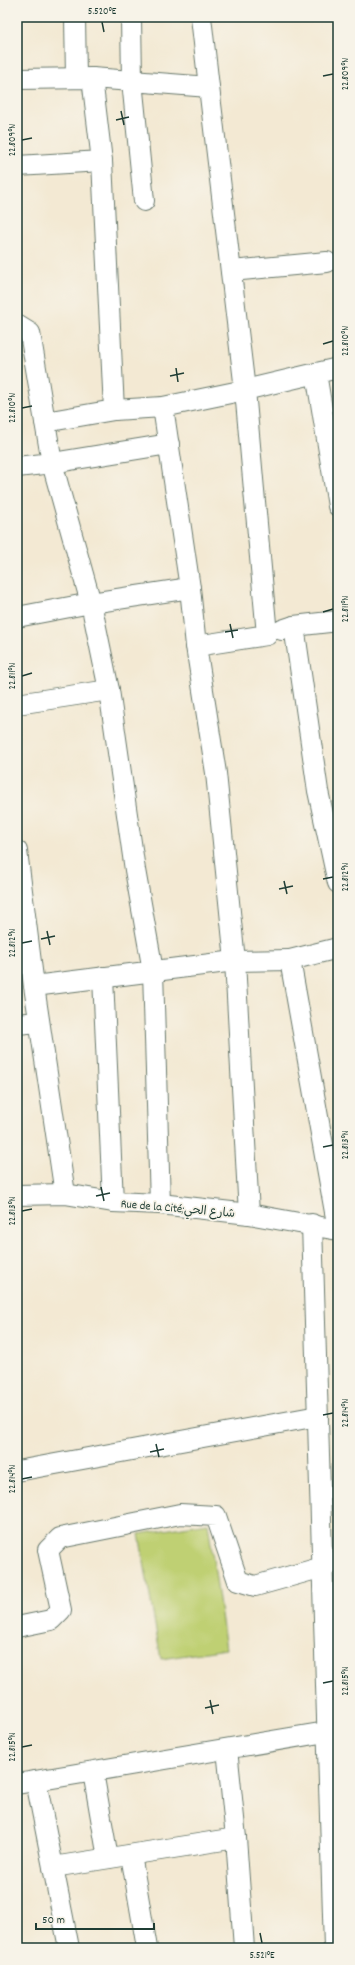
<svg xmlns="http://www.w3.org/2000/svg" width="355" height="1965" font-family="Dekko,'Playpen Sans Arabic',sans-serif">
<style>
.green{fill:#bfd073;stroke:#6f8654}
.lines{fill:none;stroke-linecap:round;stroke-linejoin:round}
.minor-casing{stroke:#69796c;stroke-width:22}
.minor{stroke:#fff;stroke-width:20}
.ticks{fill:none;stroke:#1f3d34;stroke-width:1.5}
.labels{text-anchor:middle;stroke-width:3.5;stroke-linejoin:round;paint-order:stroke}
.street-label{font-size:12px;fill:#1f3d34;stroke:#f7f3e8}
.neatline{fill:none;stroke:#1f3d34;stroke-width:1.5}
.ticks-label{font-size:10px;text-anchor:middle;fill:#1f3d34}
</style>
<rect width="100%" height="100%" fill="#f7f3e8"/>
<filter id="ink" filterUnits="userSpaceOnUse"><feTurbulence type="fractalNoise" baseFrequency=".025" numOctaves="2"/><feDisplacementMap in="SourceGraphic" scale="8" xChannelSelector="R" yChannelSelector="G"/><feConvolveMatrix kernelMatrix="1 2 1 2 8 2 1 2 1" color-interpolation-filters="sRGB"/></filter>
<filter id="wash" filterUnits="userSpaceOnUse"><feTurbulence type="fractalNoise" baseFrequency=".012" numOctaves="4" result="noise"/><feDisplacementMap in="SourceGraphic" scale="16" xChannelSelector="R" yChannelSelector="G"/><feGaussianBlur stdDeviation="0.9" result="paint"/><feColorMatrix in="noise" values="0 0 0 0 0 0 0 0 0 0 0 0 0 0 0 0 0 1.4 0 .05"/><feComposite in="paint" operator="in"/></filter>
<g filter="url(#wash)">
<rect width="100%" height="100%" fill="#f3e9d3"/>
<path class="green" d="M 208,1523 L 226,1649 L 161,1659 L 139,1534 Z"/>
</g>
<g filter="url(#ink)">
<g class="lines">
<g class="minor-casing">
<g id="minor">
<path d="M 75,17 L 76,78"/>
<path d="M 201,17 L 209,87"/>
<path d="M 17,79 L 92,78 L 132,81 L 131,17"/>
<path d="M 17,166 L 102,161 L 92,78"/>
<path d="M 231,271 L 327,262"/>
<path d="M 17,325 L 30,333 L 45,422"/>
<path d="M 316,373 L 338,506"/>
<path d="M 163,407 L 190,588"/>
<path d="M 114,410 L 163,407 L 245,390 L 209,87 L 132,81 L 144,201"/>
<path d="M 169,444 L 52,463 L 91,603 L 190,588 L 196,646 L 267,635 L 245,390 L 338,368"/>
<path d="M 17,467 L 52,463 L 45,422 L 114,410 L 102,161"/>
<path d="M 17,617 L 91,603 L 109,690 L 135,870 L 153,971 L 160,1204"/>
<path d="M 294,626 L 318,791 L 338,883"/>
<path d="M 282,630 L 294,626 L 338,621"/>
<path d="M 196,646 L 216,773 L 235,961 L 249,1214"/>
<path d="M 17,704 L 109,690"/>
<path d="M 17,851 L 34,986 L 235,961 L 290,960"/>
<path d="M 338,948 L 290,960 L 338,1229"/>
<path d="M 103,977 L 113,1202"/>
<path d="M 34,986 L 65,1194"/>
<path d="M 17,1024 L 39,1022"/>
<path d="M 17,1195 L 65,1194 L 113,1202 L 160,1204 L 249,1214 L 338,1230"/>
<path d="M 312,1224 L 334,1948"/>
<path d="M 17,1471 L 318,1416"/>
<path d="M 17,1627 L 51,1620 L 61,1610 L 48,1550 L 60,1538 L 180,1514 L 216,1516 L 238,1581 L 255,1586 L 323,1567 L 338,1561"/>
<path d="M 227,1749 L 236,1838 L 244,1948"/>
<path d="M 93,1772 L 108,1858"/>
<path d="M 36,1781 L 69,1948"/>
<path d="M 17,1784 L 338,1730"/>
<path d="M 131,1855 L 147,1948"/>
<path d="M 53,1867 L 236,1838"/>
</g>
</g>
<use href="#minor" class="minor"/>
</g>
</g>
<path class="ticks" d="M 102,22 L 104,32M 323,76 L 333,74M 121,111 L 124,125M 116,120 L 129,117M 22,140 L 32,138M 323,344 L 333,341M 176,368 L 178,382M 170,376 L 184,373M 22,408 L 32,406M 323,612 L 333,609M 230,624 L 233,638M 225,632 L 238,630M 22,676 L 32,673M 323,879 L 333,877M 284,881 L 287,894M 279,889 L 293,886M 47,931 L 50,945M 41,939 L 55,936M 22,943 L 32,941M 323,1147 L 333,1145M 101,1187 L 104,1201M 96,1196 L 110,1193M 22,1211 L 32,1209M 323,1415 L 333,1413M 156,1444 L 159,1457M 150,1452 L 164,1449M 22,1479 L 32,1477M 323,1683 L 333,1681M 210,1700 L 213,1714M 205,1708 L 219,1705M 22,1747 L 32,1745M 260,1933 L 262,1943"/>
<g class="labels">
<g class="street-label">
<text transform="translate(178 1208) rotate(5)" y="4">Rue de la Cité;شارع الحي</text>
</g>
</g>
<rect width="355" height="1965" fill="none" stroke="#f7f3e8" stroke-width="44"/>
<path d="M36 1923v6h118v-6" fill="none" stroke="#1f3d34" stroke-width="2"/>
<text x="42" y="1923" font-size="12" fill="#1f3d34" stroke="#f7f3e8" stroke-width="3" paint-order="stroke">50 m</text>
<rect x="22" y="22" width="311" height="1921" class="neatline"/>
<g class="ticks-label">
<text x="102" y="14">5.520°E</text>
<text transform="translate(344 74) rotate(-90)" y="4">22.809°N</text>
<text transform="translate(11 140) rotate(-90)" y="4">22.809°N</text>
<text transform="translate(344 341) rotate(-90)" y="4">22.810°N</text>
<text transform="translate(11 408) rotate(-90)" y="4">22.810°N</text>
<text transform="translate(344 609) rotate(-90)" y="4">22.811°N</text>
<text transform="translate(11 676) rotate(-90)" y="4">22.811°N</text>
<text transform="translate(344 877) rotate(-90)" y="4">22.812°N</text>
<text transform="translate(11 943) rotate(-90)" y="4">22.812°N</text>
<text transform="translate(344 1145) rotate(-90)" y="4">22.813°N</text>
<text transform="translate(11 1211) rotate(-90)" y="4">22.813°N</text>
<text transform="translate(344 1413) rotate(-90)" y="4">22.814°N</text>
<text transform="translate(11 1479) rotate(-90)" y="4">22.814°N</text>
<text transform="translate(344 1681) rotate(-90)" y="4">22.815°N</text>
<text transform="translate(11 1747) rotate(-90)" y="4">22.815°N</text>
<text x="262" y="1958">5.521°E</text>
</g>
</svg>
